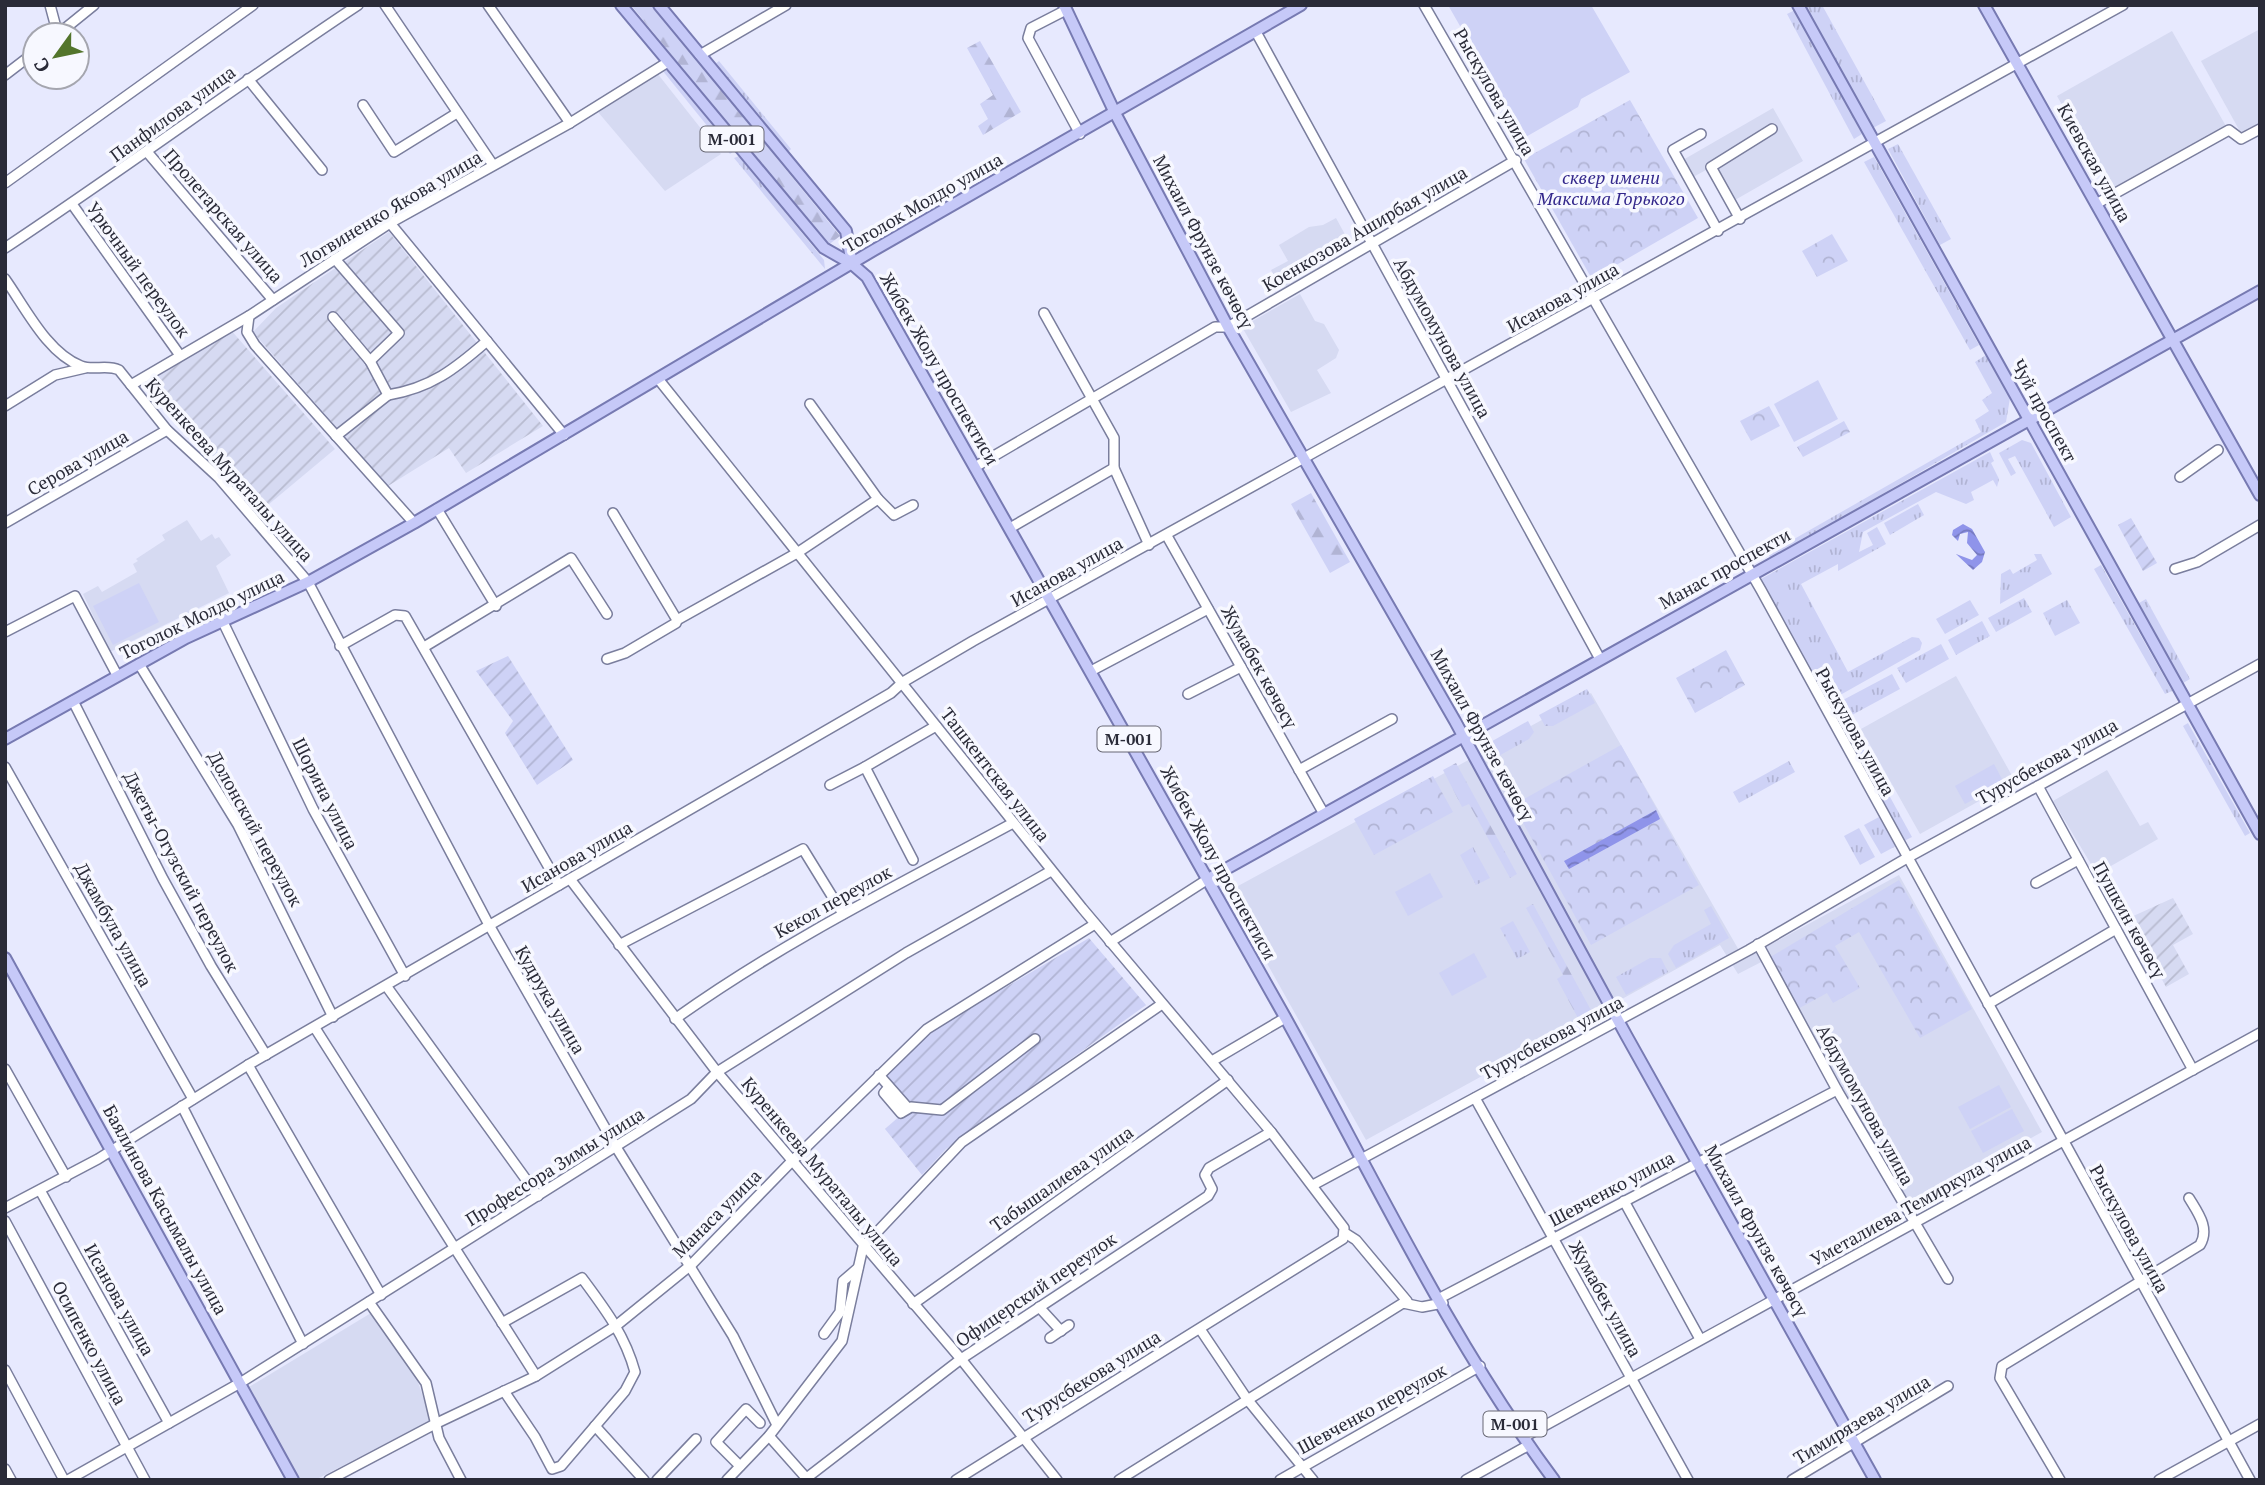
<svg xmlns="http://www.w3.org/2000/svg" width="2265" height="1485" font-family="'PT Serif',serif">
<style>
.built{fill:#d6daf2}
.industrial{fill:url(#industrial-furrows)}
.grass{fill:url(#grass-tufts)}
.forest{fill:url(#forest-firs)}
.park{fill:url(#park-crowns)}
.garden{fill:url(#garden-furrows)}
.pitch{fill:#ced2f6}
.water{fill:url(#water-waves)}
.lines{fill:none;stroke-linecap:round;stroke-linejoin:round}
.minor-casing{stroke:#7a7e9d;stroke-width:12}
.major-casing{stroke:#777ab2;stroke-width:14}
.minor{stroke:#fff;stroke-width:9}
.major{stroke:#c6c9f8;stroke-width:10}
.labels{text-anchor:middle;stroke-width:7;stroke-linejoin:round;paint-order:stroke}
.shield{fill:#f7f8ff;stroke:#686874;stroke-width:2}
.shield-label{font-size:16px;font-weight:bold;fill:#2a2b38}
.street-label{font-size:18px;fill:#2a2b38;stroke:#f7f8ff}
.park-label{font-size:18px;font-style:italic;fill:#33278b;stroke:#f7f8ff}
</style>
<defs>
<pattern id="industrial-furrows" width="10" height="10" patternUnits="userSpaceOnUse" patternTransform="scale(1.75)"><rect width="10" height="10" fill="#d6daf2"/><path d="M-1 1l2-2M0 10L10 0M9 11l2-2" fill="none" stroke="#b8bbd0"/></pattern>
<pattern id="grass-tufts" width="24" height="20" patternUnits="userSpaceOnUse" patternTransform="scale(1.75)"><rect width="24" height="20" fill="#ced2f6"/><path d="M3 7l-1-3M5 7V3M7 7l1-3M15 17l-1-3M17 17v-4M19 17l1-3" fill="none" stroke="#b1b4d4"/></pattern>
<pattern id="forest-firs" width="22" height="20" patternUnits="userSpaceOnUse" patternTransform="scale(1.75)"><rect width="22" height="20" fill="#ced2f6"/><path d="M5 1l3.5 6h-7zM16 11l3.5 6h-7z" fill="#b1b4d4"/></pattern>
<pattern id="park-crowns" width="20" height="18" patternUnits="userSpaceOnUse" patternTransform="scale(1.75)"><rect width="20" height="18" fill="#ced2f6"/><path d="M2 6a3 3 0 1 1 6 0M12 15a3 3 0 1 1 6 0" fill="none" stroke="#b1b4d4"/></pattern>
<pattern id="garden-furrows" width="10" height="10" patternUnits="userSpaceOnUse" patternTransform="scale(1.75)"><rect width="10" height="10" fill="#ced2f6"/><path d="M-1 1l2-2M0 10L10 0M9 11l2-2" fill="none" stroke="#b1b4d4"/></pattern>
<pattern id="water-waves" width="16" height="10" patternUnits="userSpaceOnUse" patternTransform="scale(1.75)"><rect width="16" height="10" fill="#8f94ea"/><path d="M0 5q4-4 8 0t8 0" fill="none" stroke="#7579bf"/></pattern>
</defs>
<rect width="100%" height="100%" fill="#e7e9fe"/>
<g class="built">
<path d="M 2260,29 L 2260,125 L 2242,135 L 2201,61 Z"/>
<path d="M 2172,31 L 2227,128 L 2112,193 L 2057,96 Z"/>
<path d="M 657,73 L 721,154 L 665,191 L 598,112 Z"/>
<path d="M 1773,108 L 1803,161 L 1735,200 L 1715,165 L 1686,181 L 1676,164 Z"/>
<path d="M 1336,218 L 1348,240 L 1320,257 L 1324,264 L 1282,289 L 1271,270 L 1288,261 L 1279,245 L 1309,227 L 1323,225 Z"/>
<path d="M 1300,294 L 1315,321 L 1324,324 L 1339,350 L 1336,358 L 1317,370 L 1331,393 L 1291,412 L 1242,327 Z"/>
<path d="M 187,520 L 201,541 L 212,534 L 215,539 L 219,537 L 231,555 L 216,566 L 229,593 L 110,652 L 83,594 L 98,586 L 102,592 L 137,572 L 133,564 L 138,561 L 136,559 L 165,540 L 162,535 Z"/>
<path d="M 1956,676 L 2015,781 L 1920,834 L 1861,729 Z"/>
<path d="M 1591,693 L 1744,959 L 1899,875 L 2042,1132 L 1907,1206 L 1767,959 L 1738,974 L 1720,945 L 1366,1140 L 1227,892 Z"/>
<path d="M 2107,770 L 2140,826 L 2148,822 L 2158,839 L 2097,874 L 2053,801 Z"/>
<path d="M 371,1313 L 412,1365 L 431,1420 L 315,1480 L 297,1480 L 249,1387 Z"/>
</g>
<g class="industrial">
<path d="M 389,232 L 543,426 L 466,473 L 449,448 L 388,486 L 253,332 L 276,308 Z"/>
<path d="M 230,329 L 335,449 L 262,510 L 174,422 L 144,383 Z"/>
<path d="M 2173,898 L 2193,934 L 2173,945 L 2189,974 L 2166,987 L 2129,918 Z"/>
</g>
<g class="grass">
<path d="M 1805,5 L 1822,5 L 1886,121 L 1873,128 Z"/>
<path d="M 1795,10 L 1862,134 L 1854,139 L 1787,14 Z"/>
<path d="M 719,61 L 791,149 L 788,152 L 715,64 Z"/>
<path d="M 667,68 L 734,151 L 730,154 L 662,70 Z"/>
<path d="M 1898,144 L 1951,239 L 1940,245 L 1888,149 Z"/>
<path d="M 739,156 L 824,260 L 825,269 L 734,158 Z"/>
<path d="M 1874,157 L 1979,345 L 1970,350 L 1864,162 Z"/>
<path d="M 1986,355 L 2010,398 L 2006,422 L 1771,559 L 1768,554 L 1981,432 L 1975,420 L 1989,411 L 1982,400 L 1992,393 L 1975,362 Z"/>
<path d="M 2022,440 L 2031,443 L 2071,517 L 2054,527 L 2015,456 L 2008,459 L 2016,473 L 2011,476 L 1999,453 Z"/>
<path d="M 1990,452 L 1994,461 L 1991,463 L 1999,479 L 1997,487 L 1993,480 L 1971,492 L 1974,500 L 1966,504 L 1936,492 L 1863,532 L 1859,552 L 1873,545 L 1867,533 L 1877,527 L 1886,544 L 1838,571 L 1838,564 L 1801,584 L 1848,672 L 1912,637 L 1919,638 L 1922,643 L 1920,650 L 1826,703 L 1760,582 L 1761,579 Z"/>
<path d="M 1918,504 L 1924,515 L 1890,535 L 1884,523 Z"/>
<path d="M 2034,554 L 2041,554 L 2052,574 L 2000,604 L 2001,574 L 2010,569 L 2013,574 L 2037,560 Z"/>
<path d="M 2101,565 L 2172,691 L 2165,694 L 2094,569 Z"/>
<path d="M 2024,598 L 2032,612 L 1996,632 L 1988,618 Z"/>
<path d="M 2146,599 L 2190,679 L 2183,683 L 2139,603 Z"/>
<path d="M 1970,600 L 1979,615 L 1945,634 L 1936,619 Z"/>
<path d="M 2067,600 L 2080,623 L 2055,636 L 2043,613 Z"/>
<path d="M 1982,621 L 1990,636 L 1956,655 L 1948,640 Z"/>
<path d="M 1941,644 L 1949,659 L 1906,683 L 1897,668 Z"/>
<path d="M 1892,674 L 1900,689 L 1852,715 L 1843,700 Z"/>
<path d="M 1587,689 L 1595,703 L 1553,726 L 1545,726 L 1539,715 Z"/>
<path d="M 1528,721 L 1534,732 L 1529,739 L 1495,758 L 1487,744 Z"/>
<path d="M 2188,723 L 2250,833 L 2245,836 L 2183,726 Z"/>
<path d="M 1851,726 L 1912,837 L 1904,841 L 1842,730 Z"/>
<path d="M 1789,761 L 1795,772 L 1739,803 L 1733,792 Z"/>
<path d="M 1879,817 L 1896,846 L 1881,854 L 1864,825 Z"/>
<path d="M 1859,828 L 1875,857 L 1860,865 L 1844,836 Z"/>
<path d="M 1473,847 L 1490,878 L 1476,885 L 1460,855 Z"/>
<path d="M 1711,906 L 1729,938 L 1676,968 L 1668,954 L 1674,945 L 1711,924 L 1704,910 Z"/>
<path d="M 1513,921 L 1530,952 L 1517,959 L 1500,928 Z"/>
<path d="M 1650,958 L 1661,958 L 1668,972 L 1626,995 L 1616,977 Z"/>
</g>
<g class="forest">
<path d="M 631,5 L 652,5 L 840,236 L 827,246 Z"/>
<path d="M 980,41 L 1021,112 L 983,135 L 978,126 L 988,119 L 980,104 L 993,95 L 967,48 Z"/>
<path d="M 1311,493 L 1350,562 L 1330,573 L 1291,504 Z"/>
<path d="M 1456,763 L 1517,874 L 1510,878 L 1469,804 L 1462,807 L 1443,770 Z"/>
<path d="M 1533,904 L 1592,1012 L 1579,1020 L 1557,979 L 1563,975 L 1526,908 Z"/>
</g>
<g class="park">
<path d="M 1630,100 L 1698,218 L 1592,279 L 1524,159 Z"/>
<path d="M 1832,234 L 1848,261 L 1817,277 L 1802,251 Z"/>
<path d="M 1769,406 L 1780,426 L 1751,441 L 1740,421 Z"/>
<path d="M 1844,421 L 1850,432 L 1803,457 L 1797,447 Z"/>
<path d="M 1726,650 L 1745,685 L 1695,713 L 1676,678 Z"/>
<path d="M 1621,745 L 1699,885 L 1591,945 L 1513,805 Z"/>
<path d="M 1433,776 L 1453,812 L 1374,855 L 1354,819 Z"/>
<path d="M 1899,880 L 1972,1009 L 1920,1038 L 1859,932 L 1835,946 L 1860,988 L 1833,1003 L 1827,993 L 1796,1010 L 1767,959 Z"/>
</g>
<g class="garden">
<path d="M 2131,518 L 2157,563 L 2143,571 L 2118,525 Z"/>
<path d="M 508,656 L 573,760 L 537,785 L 505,733 L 513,721 L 476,671 Z"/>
<path d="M 1089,938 L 1146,1005 L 946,1149 L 922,1175 L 885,1129 L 910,1107 L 884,1077 L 935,1029 Z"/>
</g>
<g class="pitch">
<path d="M 1448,5 L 1591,5 L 1630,72 L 1581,99 L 1578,107 L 1524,138 Z"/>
<path d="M 1818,380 L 1838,419 L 1794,442 L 1774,404 Z"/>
<path d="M 139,583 L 159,622 L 113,645 L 93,606 Z"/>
<path d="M 1994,764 L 2004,783 L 1965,804 L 1955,786 Z"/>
<path d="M 1430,873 L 1443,897 L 1408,916 L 1395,892 Z"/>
<path d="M 1474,953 L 1487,977 L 1452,996 L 1439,973 Z"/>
<path d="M 1999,1085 L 2011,1107 L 1970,1129 L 1958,1107 Z"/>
<path d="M 2012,1109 L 2024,1131 L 1983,1153 L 1971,1131 Z"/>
</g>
<g class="water">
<path d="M 1963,524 L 1972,529 L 1985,552 L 1982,562 L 1973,570 L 1956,554 L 1972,560 L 1977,555 L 1967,543 L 1968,532 L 1960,534 L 1958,541 L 1952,535 L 1953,530 Z"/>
<path d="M 1656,810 L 1660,819 L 1569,869 L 1564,861 Z"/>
</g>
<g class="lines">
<g class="minor-casing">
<g id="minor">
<path d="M 50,5 L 58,35"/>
<path d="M 385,5 L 493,165"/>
<path d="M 488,5 L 570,123"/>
<path d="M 1424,5 L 1761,590 L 2250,1480"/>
<path d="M 1066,10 L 1031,28 L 1028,38 L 1080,134"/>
<path d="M 1256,32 L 1600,659"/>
<path d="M 57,35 L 94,5"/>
<path d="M 700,55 L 786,5"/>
<path d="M 5,75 L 35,52"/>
<path d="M 248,79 L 322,170"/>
<path d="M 363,105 L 394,152 L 457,113"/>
<path d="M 1701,134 L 1673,150 L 1718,231"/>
<path d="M 148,153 L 273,300"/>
<path d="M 5,183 L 253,5"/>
<path d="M 72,204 L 179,354"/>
<path d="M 2096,204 L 2229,130 L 2241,139 L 2260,129"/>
<path d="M 1740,219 L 1711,167 L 1772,129"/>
<path d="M 390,223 L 564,435"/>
<path d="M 5,248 C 124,169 239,84 358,5"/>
<path d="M 335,259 L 399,333 L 370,361"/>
<path d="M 5,279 C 25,307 47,353 81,366 C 93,371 107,364 119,370 L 167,430 L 219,478 L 308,582 L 489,925 L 616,1147 L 733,1336 L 777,1425"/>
<path d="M 1044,313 L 1114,438 L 1114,468 L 1149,545"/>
<path d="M 249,316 L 247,332 L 255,345 L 414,523"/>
<path d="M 333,317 L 370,361 L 388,395 C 431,388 455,369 487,341"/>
<path d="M 659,380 L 1082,908 L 1271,1132 L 1344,1228 L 1343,1239 L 956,1480"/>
<path d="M 131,385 L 249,316 L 390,223 L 570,123 L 668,62"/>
<path d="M 5,406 L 55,375 L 85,368"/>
<path d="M 336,436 L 388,395"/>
<path d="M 975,467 L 1215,327 L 1228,327 L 1516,160"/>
<path d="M 2180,477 L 2218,450"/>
<path d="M 878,499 L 894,515 L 913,505"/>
<path d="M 437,509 L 496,606"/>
<path d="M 613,513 L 677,620 L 797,553 L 878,499 L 810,404"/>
<path d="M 5,523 L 167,430"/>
<path d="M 1010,528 L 1114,468"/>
<path d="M 1167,536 L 1324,814"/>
<path d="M 2175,569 L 2197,562 L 2260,525"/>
<path d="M 223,622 L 313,809 L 405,976"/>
<path d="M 5,632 L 75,596 L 117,675"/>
<path d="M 340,646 L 395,615 L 405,616 L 559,885"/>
<path d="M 424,647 L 571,558 L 607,614"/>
<path d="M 607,659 L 625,653 L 676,623 L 677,620"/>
<path d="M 139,664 L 238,825 L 333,1017"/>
<path d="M 1091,671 L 1208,609"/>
<path d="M 1188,694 L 1241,667"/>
<path d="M 73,701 L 163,879 L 211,966 L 266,1055"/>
<path d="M 5,767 L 193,1099"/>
<path d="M 1299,770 L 1392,719"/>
<path d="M 830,785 L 865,767"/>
<path d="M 2038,786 L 2193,1070"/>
<path d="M 913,860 L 865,767 L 936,726"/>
<path d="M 570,879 L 717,1072 L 961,1359 L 1057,1480"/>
<path d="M 2036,883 L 2078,860"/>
<path d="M 1110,942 L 1208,879"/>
<path d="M 1758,944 L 1837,1090 L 1948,1279"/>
<path d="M 619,945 L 803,849 L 843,914"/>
<path d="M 387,987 L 538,1196"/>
<path d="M 1988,1004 L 2116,929"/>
<path d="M 675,1019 C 781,943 898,885 1013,823"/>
<path d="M 315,1028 L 536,1376"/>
<path d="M 1212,1061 L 1285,1018"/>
<path d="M 248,1065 L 381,1295"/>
<path d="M 5,1069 L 66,1177"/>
<path d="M 879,1075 L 908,1108"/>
<path d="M 889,1087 L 884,1093 L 901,1113 L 911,1107 L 942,1110 L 1035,1039"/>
<path d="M 1475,1098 L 1688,1480"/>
<path d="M 182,1106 L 303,1344"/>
<path d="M 1313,1185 L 1749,950 L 1907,858 L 2260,664"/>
<path d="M 41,1192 L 169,1423"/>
<path d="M 1624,1201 L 1700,1339"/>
<path d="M 5,1208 L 98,1159 L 248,1065 L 891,693 L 903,682 L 973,641 L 2123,5"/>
<path d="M 5,1221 L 145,1480"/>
<path d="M 1345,1233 L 1356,1240 L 1407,1301"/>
<path d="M 1440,1298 L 1837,1090"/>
<path d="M 369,1302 L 426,1383 L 439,1438 L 461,1480"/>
<path d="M 913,1304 L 1228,1080"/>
<path d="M 1039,1307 L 1061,1331"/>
<path d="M 502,1323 L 582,1278 C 605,1309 625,1335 635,1372 L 625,1391 L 561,1466 L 552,1469 L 535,1437 L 504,1391"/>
<path d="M 1200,1329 L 1247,1399 L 1313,1480"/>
<path d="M 824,1334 L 840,1312 L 843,1281 L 858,1268"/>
<path d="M 1050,1338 L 1069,1325"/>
<path d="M 5,1370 L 64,1480"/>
<path d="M 595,1426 L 644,1480"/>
<path d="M 769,1436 L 808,1480"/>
<path d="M 1524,1437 L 2260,1033"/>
<path d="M 740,1466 L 716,1442 L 746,1409 L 760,1423"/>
<path d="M 5,1469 L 11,1480"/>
<path d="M 68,1480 L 240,1383 L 691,1099 L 717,1072 L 906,953 L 1051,871"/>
<path d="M 329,1480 L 437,1423 L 536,1376 L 617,1325 L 691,1265 L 792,1161 L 927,1029 L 1095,924"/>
<path d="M 657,1480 L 696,1439"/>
<path d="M 727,1480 L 769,1436 L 842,1341 L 863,1247 L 962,1142 L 1162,1004"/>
<path d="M 804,1480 L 961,1359 L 1208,1196 L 1212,1189 L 1205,1175 L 1209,1168 L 1271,1132"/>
<path d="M 1119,1480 L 1403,1303 L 1422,1307 L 1443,1303"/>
<path d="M 1280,1480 L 1480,1366"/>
<path d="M 1466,1480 L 1529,1445"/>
<path d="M 1792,1480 L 1948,1386"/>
<path d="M 2060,1480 L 2000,1378 L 2002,1366 L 2200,1245 C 2210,1228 2198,1213 2189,1198"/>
<path d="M 2159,1480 L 2260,1424"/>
</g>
</g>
<g class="major-casing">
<g id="major">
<path d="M 621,5 L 824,248 L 852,264 L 867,277 C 1006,524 1147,769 1285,1017 C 1371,1172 1448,1337 1554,1480"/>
<path d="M 659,5 L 846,231 L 852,264"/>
<path d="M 1064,5 L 1115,113 L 1228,327 L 1455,721 L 1626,1035 L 1875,1480"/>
<path d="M 1798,5 L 2260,834"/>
<path d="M 1984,5 L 2260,495"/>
<path d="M 5,739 L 186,638 L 308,582 L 414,523 L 874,250 L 1301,5"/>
<path d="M 1208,879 L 2260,291"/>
<path d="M 5,958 L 293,1480"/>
</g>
</g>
<use href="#minor" class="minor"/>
<use href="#major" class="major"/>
</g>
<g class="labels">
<g class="shield">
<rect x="700.5" y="126.5" width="63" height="25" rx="5"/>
<rect x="1097.5" y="726.5" width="63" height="25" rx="5"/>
<rect x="1483.5" y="1411.5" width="63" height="25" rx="5"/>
</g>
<g class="shield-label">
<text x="732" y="145">М-001</text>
<text x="1129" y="745">М-001</text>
<text x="1515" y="1430">М-001</text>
</g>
<g class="street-label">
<text transform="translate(1494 92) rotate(60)" y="6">Рыскулова улица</text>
<text transform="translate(173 114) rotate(-36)" y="6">Панфилова улица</text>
<text transform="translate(2094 163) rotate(61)" y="6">Киевская улица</text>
<text transform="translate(923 203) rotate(-30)" y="6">Тоголок Молдо улица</text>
<text transform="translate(391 209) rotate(-31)" y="6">Логвиненко Якова улица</text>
<text transform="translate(223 216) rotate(49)" y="6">Пролетарская улица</text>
<text transform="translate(1365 229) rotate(-30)" y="6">Коенкозова Аширбая улица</text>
<text transform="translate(1203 242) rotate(62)" y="6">Михаил Фрунзе көчөсү</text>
<text transform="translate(138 270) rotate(54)" y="6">Урючный переулок</text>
<text transform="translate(1563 298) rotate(-29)" y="6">Исанова улица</text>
<text transform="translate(1442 338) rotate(61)" y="6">Абдумомунова улица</text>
<text transform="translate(939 369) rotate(60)" y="6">Жибек Жолу проспектиси</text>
<text transform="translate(2044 411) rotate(61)" y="6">Чуй проспект</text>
<text transform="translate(78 463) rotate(-30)" y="6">Серова улица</text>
<text transform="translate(229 470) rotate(48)" y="6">Куренкеева Мураталы улица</text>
<text transform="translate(1725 569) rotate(-29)" y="6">Манас проспекти</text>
<text transform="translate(1067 572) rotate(-29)" y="6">Исанова улица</text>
<text transform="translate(202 615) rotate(-26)" y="6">Тоголок Молдо улица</text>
<text transform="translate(1259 667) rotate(61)" y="6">Жумабек көчөсү</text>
<text transform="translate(1855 732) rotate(61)" y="6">Рыскулова улица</text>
<text transform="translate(1482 735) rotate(61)" y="6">Михаил Фрунзе көчөсү</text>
<text transform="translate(2047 762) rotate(-29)" y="6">Турусбекова улица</text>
<text transform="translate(995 775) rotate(52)" y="6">Ташкентская улица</text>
<text transform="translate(325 794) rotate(63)" y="6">Шорина улица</text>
<text transform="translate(255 829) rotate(61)" y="6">Долонский переулок</text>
<text transform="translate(577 857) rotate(-30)" y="6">Исанова улица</text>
<text transform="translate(1218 863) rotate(61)" y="6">Жибек Жолу проспектиси</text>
<text transform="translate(181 872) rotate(62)" y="6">Джеты-Огузский переулок</text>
<text transform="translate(833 902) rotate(-29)" y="6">Кекол переулок</text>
<text transform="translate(2129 920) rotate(61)" y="6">Пушкин көчөсү</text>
<text transform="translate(113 925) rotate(61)" y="6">Джамбула улица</text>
<text transform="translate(550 1000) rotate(60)" y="6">Кудрука улица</text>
<text transform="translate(1552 1038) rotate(-28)" y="6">Турусбекова улица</text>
<text transform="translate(1865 1105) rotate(61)" y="6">Абдумомунова улица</text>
<text transform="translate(555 1167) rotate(-32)" y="6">Профессора Зимы улица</text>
<text transform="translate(822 1172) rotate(50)" y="6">Куренкеева Мураталы улица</text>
<text transform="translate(1062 1179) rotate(-35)" y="6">Табышалиева улица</text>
<text transform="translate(1612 1189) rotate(-28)" y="6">Шевченко улица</text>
<text transform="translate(1921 1201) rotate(-29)" y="6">Уметалиева Темиркула улица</text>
<text transform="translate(165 1210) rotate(61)" y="6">Баялинова Касымалы улица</text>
<text transform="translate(717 1214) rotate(-45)" y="6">Манаса улица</text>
<text transform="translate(2129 1229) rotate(61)" y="6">Рыскулова улица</text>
<text transform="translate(1756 1231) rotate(61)" y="6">Михаил Фрунзе көчөсү</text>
<text transform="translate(1036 1290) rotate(-34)" y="6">Офицерский переулок</text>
<text transform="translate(1605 1299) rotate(61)" y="6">Жумабек улица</text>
<text transform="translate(119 1300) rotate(61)" y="6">Исанова улица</text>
<text transform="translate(89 1343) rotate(62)" y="6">Осипенко улица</text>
<text transform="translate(1092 1377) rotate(-32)" y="6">Турусбекова улица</text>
<text transform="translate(1372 1409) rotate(-29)" y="6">Шевченко переулок</text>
<text transform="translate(1862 1420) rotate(-31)" y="6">Тимирязева улица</text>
</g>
<g class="park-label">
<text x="1611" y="184">сквер имени<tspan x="1611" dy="21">Максима Горького</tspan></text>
</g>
</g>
<rect width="2265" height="1485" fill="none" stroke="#2a2b38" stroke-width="14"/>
<g transform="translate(56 56) rotate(237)"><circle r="33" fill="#f7f8ff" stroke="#a5a6af" stroke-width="2"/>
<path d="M0-5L12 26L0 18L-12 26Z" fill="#53752c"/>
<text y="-10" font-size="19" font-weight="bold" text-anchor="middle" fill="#2a2b38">С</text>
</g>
</svg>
